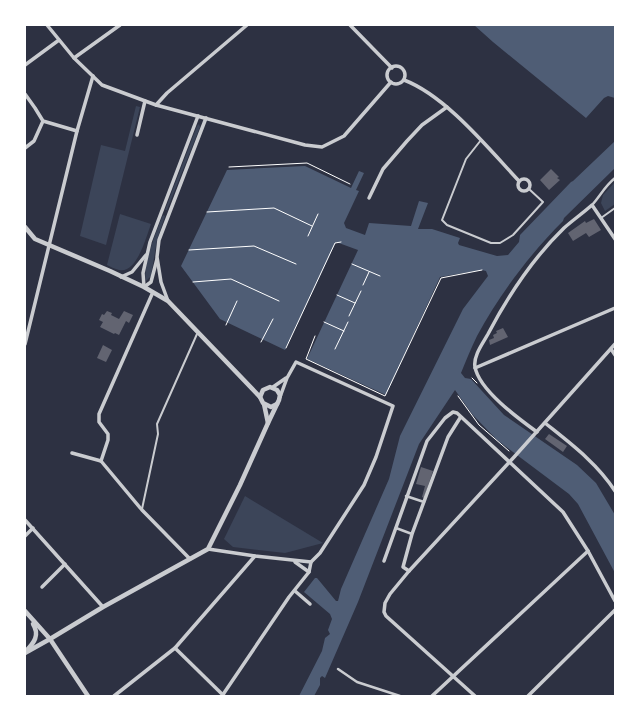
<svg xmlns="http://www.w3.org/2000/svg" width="640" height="721" font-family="Commissioner,sans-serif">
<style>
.green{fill:#3c4559}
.water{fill:#4f5d75}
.building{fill:#626471}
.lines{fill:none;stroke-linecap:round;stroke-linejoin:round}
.path{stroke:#fff;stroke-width:1}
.service{stroke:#caccd0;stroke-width:2}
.pedestrian{stroke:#caccd0;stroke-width:2.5}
.minor{stroke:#caccd0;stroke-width:3.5}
.tertiary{stroke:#caccd0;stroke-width:4.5}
</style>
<rect width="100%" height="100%" fill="#2d3142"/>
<g class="green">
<path d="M 136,106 L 140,107 L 106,245 L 80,236 L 101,145 L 125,151 Z"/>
<path d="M 199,124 L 200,127 L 167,210 L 165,210 L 197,126 Z"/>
<path d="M 615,182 L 615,204 L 605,211 L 601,203 L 603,195 Z"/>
<path d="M 120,214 L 151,224 C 146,237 137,274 119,270 C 115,269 111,267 107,265 Z"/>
<path d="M 163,215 L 165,216 L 157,240 L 151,276 L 146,281 C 142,267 157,229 163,215 Z"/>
<path d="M 245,496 L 323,543 L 285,553 L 233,547 L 224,539 Z"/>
</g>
<g class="water">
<path d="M 474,25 L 615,25 L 615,98 L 608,96 L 604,98 L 586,118 L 493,42 Z"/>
<path d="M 615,141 L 615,168 L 564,218 L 563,221 C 530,254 499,295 477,336 C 471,348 466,361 461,373 L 465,378 L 471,379 L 504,415 L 577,465 L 596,483 L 615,515 L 615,573 L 578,504 L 569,494 L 497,440 L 472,414 L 455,390 L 419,444 L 358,602 L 325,678 L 322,676 L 320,678 L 320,685 L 314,696 L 299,696 L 322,651 L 325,638 L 330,634 L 328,630 L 332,619 L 330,614 L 304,592 L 315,578 L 317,578 L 336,601 L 338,601 L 341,589 L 389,479 L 400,436 L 463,309 L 488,276 L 486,271 L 482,270 L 440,277 L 386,395 L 307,359 L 358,250 L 336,242 L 285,350 L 220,319 L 181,266 L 227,170 L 305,166 L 351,188 L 359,171 L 364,173 L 356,190 L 359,191 L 344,223 L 346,228 L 365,235 L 369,223 L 411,226 L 419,201 L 428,203 L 418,229 L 432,229 L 460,238 L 458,243 L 459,245 L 497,256 L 508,255 L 519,242 L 520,235 L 571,182 L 573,181 Z"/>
</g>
<g class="building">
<path d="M 551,169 L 559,177 L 557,178 L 560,180 L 549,190 L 540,180 Z"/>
<path d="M 594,219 L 601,230 L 589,237 L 586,233 L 573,241 L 568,233 L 585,221 L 586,223 Z"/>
<path d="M 107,311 L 112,313 L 111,315 L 119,319 L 124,311 L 133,315 L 129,323 L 126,321 L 119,335 L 115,333 L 114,334 L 100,327 L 103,322 L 99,320 L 102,314 L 104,315 Z"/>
<path d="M 503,328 L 508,337 L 490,345 L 489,340 L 494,338 L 493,335 L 497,333 L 496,331 Z"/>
<path d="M 103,345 L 112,350 L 106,362 L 97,358 Z"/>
<path d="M 549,434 L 567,446 L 563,452 L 545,439 Z"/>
<path d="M 421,467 L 433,471 L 424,498 L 422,497 L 425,486 L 416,484 Z"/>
</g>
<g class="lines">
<g class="path">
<path d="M 229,167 L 307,163 L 350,184"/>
<path d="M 207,212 L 274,208 L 312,226"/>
<path d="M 308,236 L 318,214"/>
<path d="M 189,250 L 254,246 L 296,264"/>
<path d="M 352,264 L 380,276"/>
<path d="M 193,282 L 231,279 L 279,301"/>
<path d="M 363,285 L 369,272"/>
<path d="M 337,295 L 355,303"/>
<path d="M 349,316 L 361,291"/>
<path d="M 324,322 L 344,331"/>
<path d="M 226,325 L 237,301"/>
<path d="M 315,336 L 306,359 L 385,396 L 441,278 L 482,270"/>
<path d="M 261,342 L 273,319"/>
<path d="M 286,348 L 335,243 L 341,242"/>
<path d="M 335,349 L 348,322"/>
<path d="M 472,378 L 477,383"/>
<path d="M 458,396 L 479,425 L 509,451"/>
</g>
<g class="service">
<path d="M 481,140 L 466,159 L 442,220 L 447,225 L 491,243 L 500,243 L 513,235 L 543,202 L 529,189"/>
<path d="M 601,218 L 615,208"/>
<path d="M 142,509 L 158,434 L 157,424 L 197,334"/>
</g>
<g class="pedestrian">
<path d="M 592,205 C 601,195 604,187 615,178"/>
<path d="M 406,496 L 424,502"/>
<path d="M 396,528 L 412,534"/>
<path d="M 338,669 L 357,682 L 400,696"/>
</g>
<g class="minor">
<path d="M 47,25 L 74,58 L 102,85 L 156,105 L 305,145 L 322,147 L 344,136 L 391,82"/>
<path d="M 350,25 L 392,68"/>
<path d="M 74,58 L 120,25"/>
<path d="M 25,65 L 59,40"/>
<circle cx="396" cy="75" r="9"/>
<path d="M 404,80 C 446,96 488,148 519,181"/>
<path d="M 25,94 L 35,108 L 43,121 L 77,131"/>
<path d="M 156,105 L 167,93 L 247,25"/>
<path d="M 137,135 L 145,101"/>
<path d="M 25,148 L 34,141 L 43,121"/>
<circle cx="524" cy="185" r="6"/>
<path d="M 369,198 L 383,169 L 407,141 L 422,125 L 447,107"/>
<path d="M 121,277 L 132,272 L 146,255"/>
<path d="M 144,287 L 143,273 L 150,242 L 198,116"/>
<path d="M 144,287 L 151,282 L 157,259"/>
<path d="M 168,301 L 161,282 L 157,257 L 159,240 L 206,118"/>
<path d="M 25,344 L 77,131 L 93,76"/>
<path d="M 611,349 L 615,355"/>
<path d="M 475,368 L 615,308"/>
<path d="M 273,387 L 286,378"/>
<path d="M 545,423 C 570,443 597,463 615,491"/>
<path d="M 537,432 C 519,419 479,390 475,367 C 473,356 483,343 488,334 C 508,296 533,258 564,228 C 573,220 583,213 592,205 L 615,239"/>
<path d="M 72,453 L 101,461 L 142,510 L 190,559"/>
<path d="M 101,461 L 108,440 L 108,434 L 99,422 L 99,414 L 153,292"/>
<path d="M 25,520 L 103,607"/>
<path d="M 25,536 L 33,528"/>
<path d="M 208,549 L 255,556 L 311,562"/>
<path d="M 384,561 L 427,441 L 445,418 L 453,412 L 457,413 L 563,512 L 588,551 L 615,601"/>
<path d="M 295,562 L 309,572"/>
<path d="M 409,571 L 403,567 L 412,534 L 448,437 L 460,418"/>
<path d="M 42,587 L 65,564"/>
<path d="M 295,591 L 310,604"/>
<path d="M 175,648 L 224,696"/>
<path d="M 114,696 L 175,648 L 255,556"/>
<path d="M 222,696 L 289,597 L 309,572 L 311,562 L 320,553 L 364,485 L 376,457 L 393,406 L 296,362 L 287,378 L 280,397"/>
<path d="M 432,696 L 588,551"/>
<path d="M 475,696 L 386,616 L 384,612 L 385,603 L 390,594 L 409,571 L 515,456 L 615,344"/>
<path d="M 528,696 L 615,610"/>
</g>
<g class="tertiary">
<path d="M 25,227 L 35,239 L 110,271 L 144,287 L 168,301 L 260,397 L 263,403 L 271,407 L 277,404"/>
<path d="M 264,404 L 268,423"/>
<path d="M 25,611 L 50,639 L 88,696"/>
<path d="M 26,651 C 34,643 40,635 33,624"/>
<path d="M 25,653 L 50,639 L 103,607 L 208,549 L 240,485 L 268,423 L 279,400 L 280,395 L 277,390 L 270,387 L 263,390 L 260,397"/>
</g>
</g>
<rect width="640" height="721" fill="none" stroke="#ffffff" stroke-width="52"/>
</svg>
